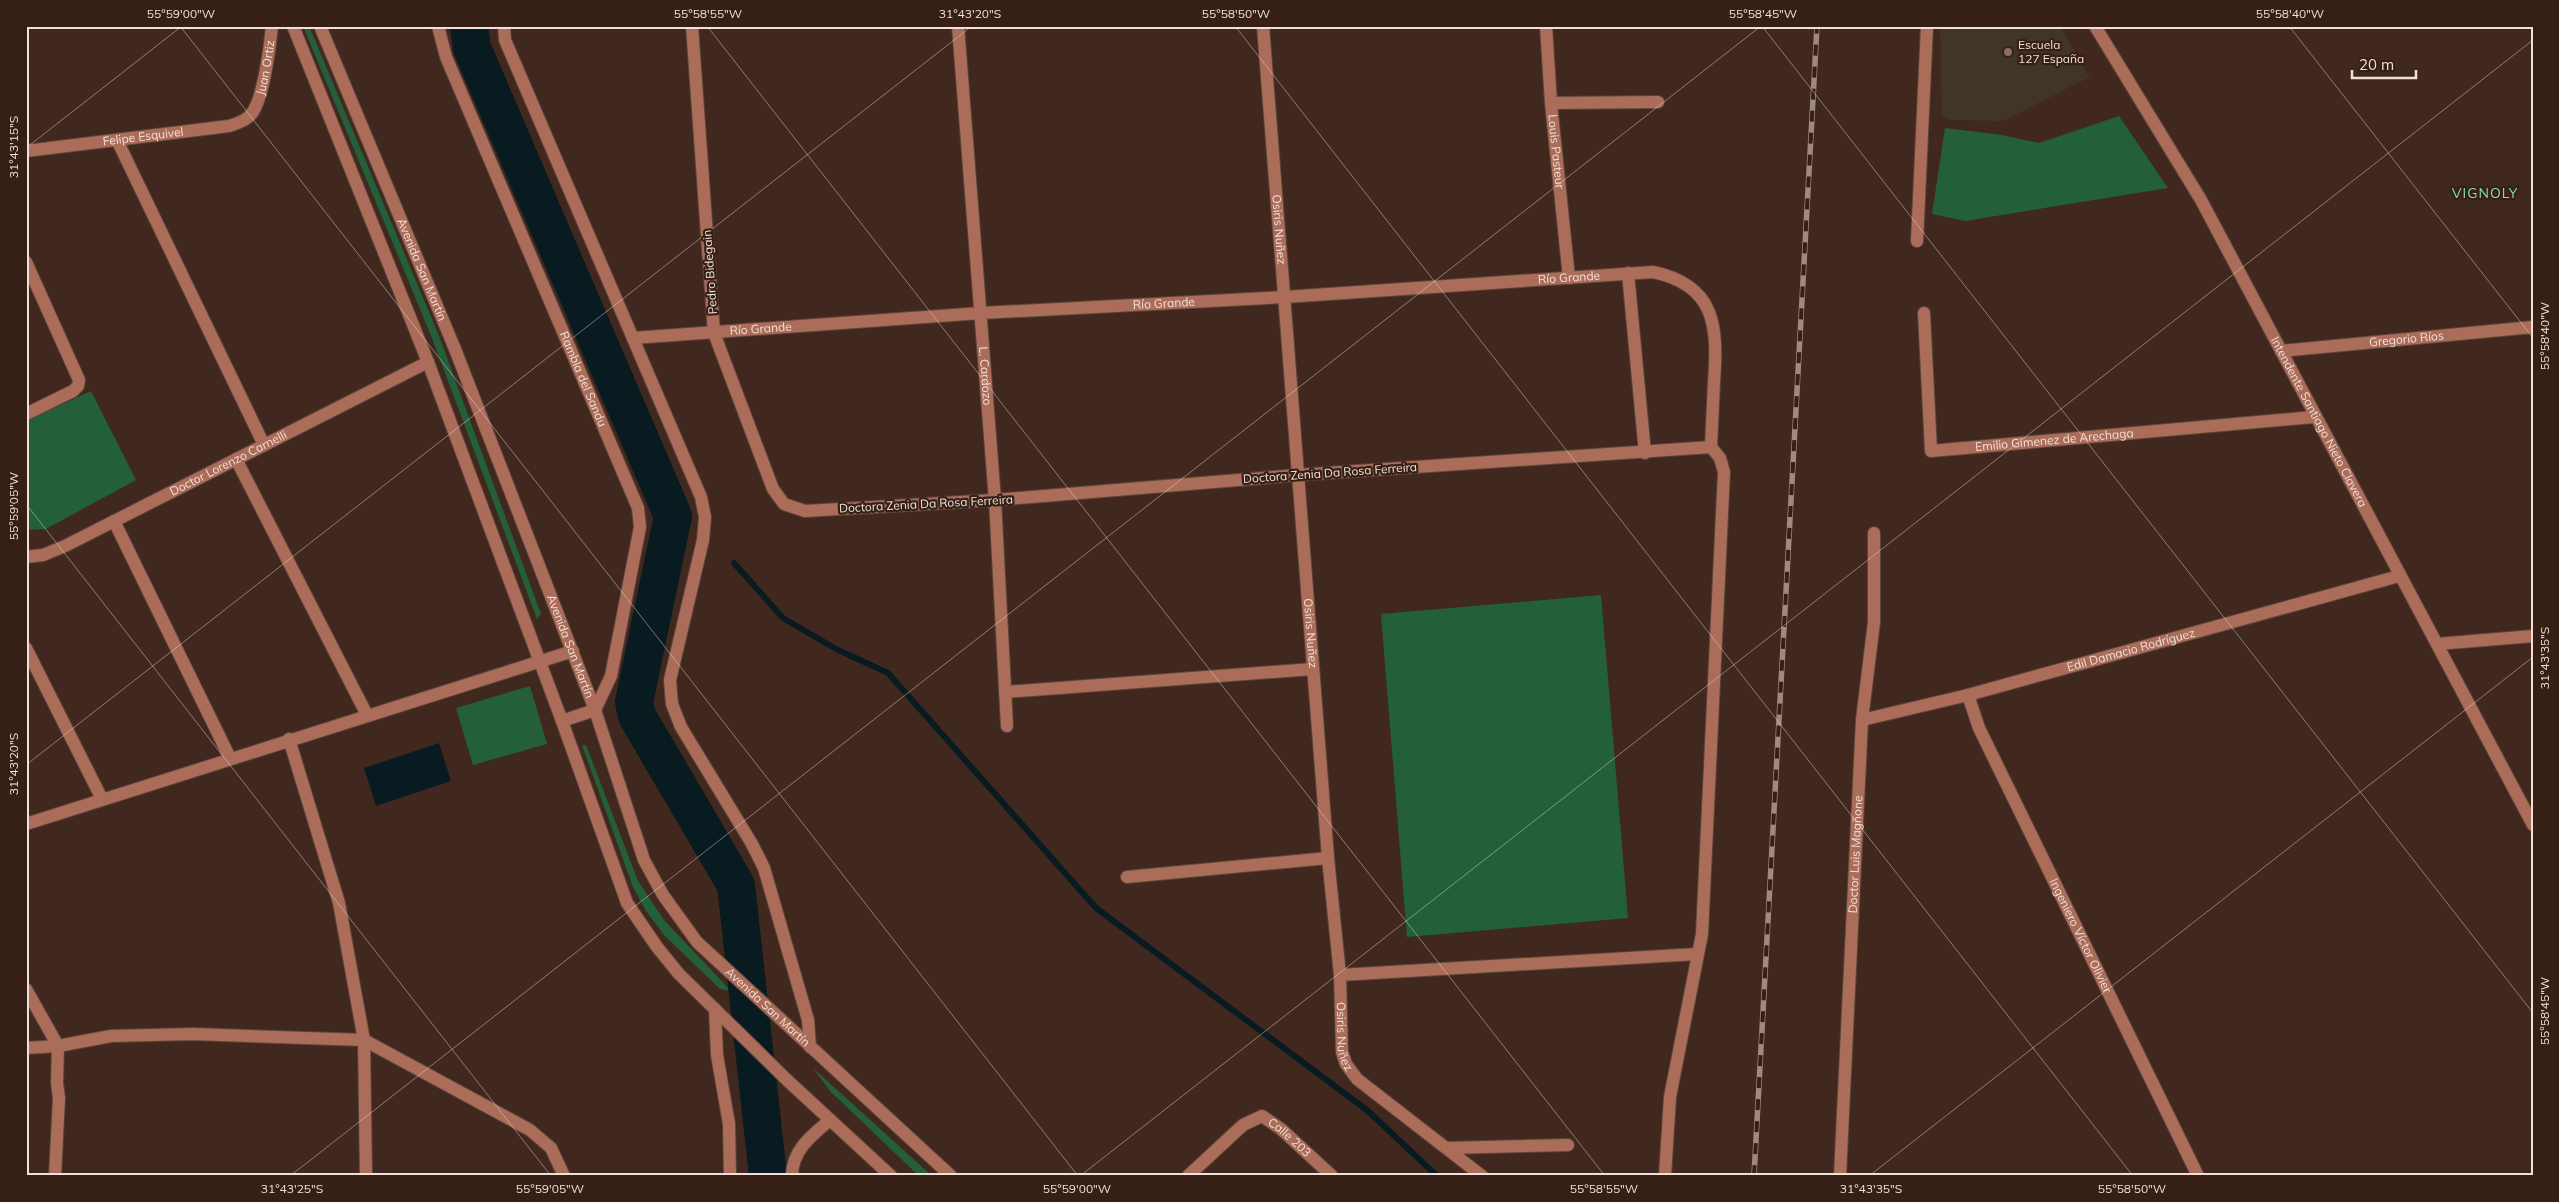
<svg xmlns="http://www.w3.org/2000/svg" width="2559" height="1202" font-family="Mulish,sans-serif">
<style>
.education{fill:#403526}
.green{fill:#23603a}
.water{fill:#081b20}
.lines{fill:none;stroke-linecap:round;stroke-linejoin:round}
.stream{stroke:#081b20;stroke-width:6}
.river{stroke:#081b20;stroke-width:38}
.minor-casing{stroke:#5d453c;stroke-width:14}
.minor{stroke:#ab6d59;stroke-width:12}
.rail-casing{stroke:#9f8a82;stroke-width:5.5}
.rail{stroke:#361f15;stroke-width:4;stroke-dasharray:11;stroke-linecap:butt}
.ticks{fill:none;stroke:#f0e0d9;stroke-width:1;stroke-opacity:0.45}
.education-dot{fill:#8d6e63;stroke:#361f15;stroke-width:2}
.labels{text-anchor:middle;stroke-width:4.5;stroke-linejoin:round;paint-order:stroke}
.poi-label{font-size:12px;fill:#f0e0d9;stroke:#361f15;text-anchor:start}
.street-label{font-size:12px;fill:#f0e0d9;stroke:#361f15}
.neighbourhood-label{font-size:14px;letter-spacing:1px;fill:#85dbb6;stroke:#361f15}
.neatline{fill:none;stroke:#f0e0d9;stroke-width:2}
.ticks-label{font-size:12px;text-anchor:middle;fill:#f0e0d9}
</style>
<rect width="100%" height="100%" fill="#41281e"/>
<path class="education" d="M 1940,26 L 2060,26 L 2090,77 L 2003,121 L 1950,120 L 1942,117 Z"/>
<g class="green">
<path d="M 303,26 L 309,26 L 439,336 L 541,614 L 537,619 L 432,338 Z"/>
<path d="M 2119,116 L 2168,188 L 1965,221 L 1932,214 L 1945,128 L 2002,135 L 2039,143 Z"/>
<path d="M 91,391 L 136,480 L 46,529 L 26,530 L 26,421 Z"/>
<path d="M 1601,595 L 1628,918 L 1407,937 L 1381,614 Z"/>
<path d="M 530,686 L 547,744 L 473,765 L 456,708 Z"/>
<path d="M 582,745 L 586,745 L 638,881 L 664,920 L 731,991 L 720,989 L 665,936 L 646,911 L 633,887 Z"/>
<path d="M 813,1068 L 932,1176 L 919,1176 L 830,1091 Z"/>
</g>
<path class="water" d="M 439,743 L 451,781 L 376,806 L 364,768 Z"/>
<g class="lines">
<path class="stream" d="M 734,563 L 783,618 L 836,649 L 888,673 L 1096,908 L 1368,1111 L 1437,1176"/>
<path class="river" d="M 469,26 L 472,48 L 673,516 L 634,702 L 637,716 L 736,885 L 768,1176"/>
<g class="minor-casing">
<g id="minor">
<path d="M 293,26 L 428,362 L 562,721 L 627,903 L 657,947 L 679,974 L 787,1080 L 891,1176"/>
<path id="s1" d="M 320,26 L 455,349 L 595,710 L 644,860 L 663,895 L 697,942 L 951,1176"/>
<path id="s2" d="M 438,26 L 446,57 L 638,508 L 640,527 L 611,676 L 595,710 L 562,721"/>
<path d="M 504,26 L 505,40 L 701,497 L 705,517 L 703,540 L 670,680 L 672,704 L 681,727 L 752,844 L 764,868 L 808,1020 L 810,1047"/>
<path id="s3" d="M 958,26 L 995,500 L 1007,726"/>
<path id="s4" d="M 1263,26 L 1328,858 L 1340,975 L 1342,1052 L 1346,1064 L 1357,1079 L 1482,1176"/>
<path id="s5" d="M 1546,26 L 1551,103 L 1569,278"/>
<path id="s6" d="M 2095,26 L 2201,200 L 2533,825"/>
<path d="M 1551,103 L 1658,102"/>
<path d="M 117,140 L 264,445"/>
<path id="s7" d="M 26,151 L 229,126 C 238,123 249,120 254,110 C 264,92 270,47 272,26"/>
<path d="M 1917,241 L 1927,26"/>
<path d="M 26,262 L 79,380 L 78,386 L 73,391 L 26,414"/>
<path d="M 1628,273 L 1645,453"/>
<path id="s8" d="M 1924,313 L 1931,451 L 2314,417"/>
<path id="s9" d="M 633,338 L 981,313 L 1285,297 L 1653,272 C 1716,285 1718,327 1714,382 C 1713,404 1712,426 1711,447 L 1298,475 L 995,500 L 805,511 L 784,504 L 773,489 L 714,333 L 692,26"/>
<path id="s10" d="M 2281,351 L 2533,327"/>
<path d="M 236,459 L 367,715"/>
<path d="M 114,521 L 230,758"/>
<path id="s11" d="M 26,557 L 43,555 L 65,546 L 428,362"/>
<path d="M 2437,644 L 2533,636"/>
<path d="M 26,648 L 102,799"/>
<path d="M 1005,692 L 1313,669"/>
<path id="s12" d="M 1968,695 L 1979,728 L 2198,1176"/>
<path id="s13" d="M 1862,720 L 1968,695 L 2399,576"/>
<path d="M 289,739 L 339,903 L 364,1040 L 366,1176"/>
<path d="M 26,824 L 573,651"/>
<path d="M 1127,877 L 1328,858"/>
<path d="M 1340,975 L 1697,954"/>
<path d="M 26,989 L 58,1046 L 57,1083 L 59,1098 L 55,1176"/>
<path d="M 715,1009 L 717,1055 L 729,1124 L 730,1176"/>
<path d="M 26,1048 L 58,1046 L 111,1036 L 193,1034 L 364,1040 L 530,1130 L 551,1148 L 564,1176"/>
<path d="M 1447,1148 L 1568,1145"/>
<path d="M 792,1176 C 792,1150 812,1135 830,1120"/>
<path id="s14" d="M 1188,1176 L 1243,1125 L 1262,1116 L 1281,1129 L 1332,1176"/>
<path d="M 1665,1176 L 1670,1097 L 1702,934 L 1724,472 L 1720,458 L 1711,447"/>
<path id="s15" d="M 1840,1176 L 1862,720 L 1874,622 L 1874,533"/>
</g>
</g>
<use href="#minor" class="minor"/>
<g class="rail-casing">
<path id="rail" d="M 1754,1176 L 1817,26"/>
</g>
<use href="#rail" class="rail"/>
</g>
<path class="ticks" d="M 180,26 L 1078,1176M 707,26 L 1605,1176M 1235,26 L 2133,1176M 1762,26 L 2533,1013M 2289,26 L 2533,338M 26,148 L 182,26M 26,504 L 551,1176M 26,765 L 972,26M 290,1176 L 1761,26M 1080,1176 L 2533,40M 1869,1176 L 2533,657"/>
<circle class="education-dot" cx="2008" cy="52" r="5"/>
<g class="labels">
<g class="poi-label">
<text x="2018" y="49">Escuela<tspan x="2018" dy="14">127 España</tspan></text>
</g>
<g class="street-label">
<text dy="4" stroke="none"><textPath href="#s7" startOffset="279">Juan Ortiz</textPath></text>
<text dy="4" stroke="none"><textPath href="#s7" startOffset="118">Felipe Esquivel</textPath></text>
<text dy="4" stroke="none"><textPath href="#s5" startOffset="126">Louis Pasteur</textPath></text>
<text dy="4" stroke="none"><textPath href="#s4" startOffset="204">Osiris Nuñez</textPath></text>
<text dy="4" stroke="none"><textPath href="#s1" startOffset="264">Avenida San Martín</textPath></text>
<text transform="translate(710 272) rotate(-94)" y="4">Pedro Bidegain</text>
<text dy="4" stroke="none"><textPath href="#s9" startOffset="938">Río Grande</textPath></text>
<text dy="4" stroke="none"><textPath href="#s9" startOffset="532">Río Grande</textPath></text>
<text dy="4" stroke="none"><textPath href="#s9" startOffset="128">Río Grande</textPath></text>
<text dy="4" stroke="none"><textPath href="#s10" startOffset="126">Gregorio Ríos</textPath></text>
<text dy="4" stroke="none"><textPath href="#s3" startOffset="351">L. Cardozo</textPath></text>
<text dy="4" stroke="none"><textPath href="#s2" startOffset="382">Rambla del Sandu</textPath></text>
<text dy="4" stroke="none"><textPath href="#s6" startOffset="455">Intendente Santiago Nieto Clavera</textPath></text>
<text dy="4" stroke="none"><textPath href="#s8" startOffset="262">Emilio Gimenez de Arechaga</textPath></text>
<text dy="4" stroke="none"><textPath href="#s11" startOffset="224">Doctor Lorenzo Carnelli</textPath></text>
<text transform="translate(1330 473) rotate(-4)" y="4">Doctora Zenia Da Rosa Ferreira</text>
<text transform="translate(926 504) rotate(-3)" y="4">Doctora Zenia Da Rosa Ferreira</text>
<text dy="4" stroke="none"><textPath href="#s4" startOffset="609">Osiris Nuñez</textPath></text>
<text dy="4" stroke="none"><textPath href="#s1" startOffset="669">Avenida San Martín</textPath></text>
<text dy="4" stroke="none"><textPath href="#s13" startOffset="278">Edil Damacio Rodríguez</textPath></text>
<text dy="4" stroke="none"><textPath href="#s15" startOffset="322">Doctor Luis Magñone</textPath></text>
<text dy="4" stroke="none"><textPath href="#s12" startOffset="266">Ingeniero Víctor Olivier</textPath></text>
<text dy="4" stroke="none"><textPath href="#s1" startOffset="1089">Avenida San Martín</textPath></text>
<text dy="4" stroke="none"><textPath href="#s4" startOffset="1014">Osiris Nuñez</textPath></text>
<text dy="4" stroke="none"><textPath href="#s14" startOffset="131">Calle 203</textPath></text>
</g>
<g class="neighbourhood-label">
<text x="2485" y="198">VIGNOLY</text>
</g>
</g>
<rect width="2559" height="1202" fill="none" stroke="#361f15" stroke-width="55"/>
<path d="M2352 70v8h64v-8" fill="none" stroke="#f0e0d9" stroke-width="2.5"/>
<text x="2359" y="70" font-size="15" fill="#f0e0d9" stroke="#361f15" stroke-width="4" paint-order="stroke">20 m</text>
<rect x="28" y="28" width="2504" height="1146" class="neatline"/>
<g class="ticks-label">
<text x="181" y="18">55°59'00"W</text>
<text x="708" y="18">55°58'55"W</text>
<text x="970" y="18">31°43'20"S</text>
<text x="1236" y="18">55°58'50"W</text>
<text x="1763" y="18">55°58'45"W</text>
<text x="2290" y="18">55°58'40"W</text>
<text transform="translate(14 147) rotate(-90)" y="4">31°43'15"S</text>
<text transform="translate(2545 336) rotate(-90)" y="4">55°58'40"W</text>
<text transform="translate(14 506) rotate(-90)" y="4">55°59'05"W</text>
<text transform="translate(2545 658) rotate(-90)" y="4">31°43'35"S</text>
<text transform="translate(14 764) rotate(-90)" y="4">31°43'20"S</text>
<text transform="translate(2545 1011) rotate(-90)" y="4">55°58'45"W</text>
<text x="292" y="1193">31°43'25"S</text>
<text x="550" y="1193">55°59'05"W</text>
<text x="1077" y="1193">55°59'00"W</text>
<text x="1604" y="1193">55°58'55"W</text>
<text x="1871" y="1193">31°43'35"S</text>
<text x="2132" y="1193">55°58'50"W</text>
</g>
</svg>
